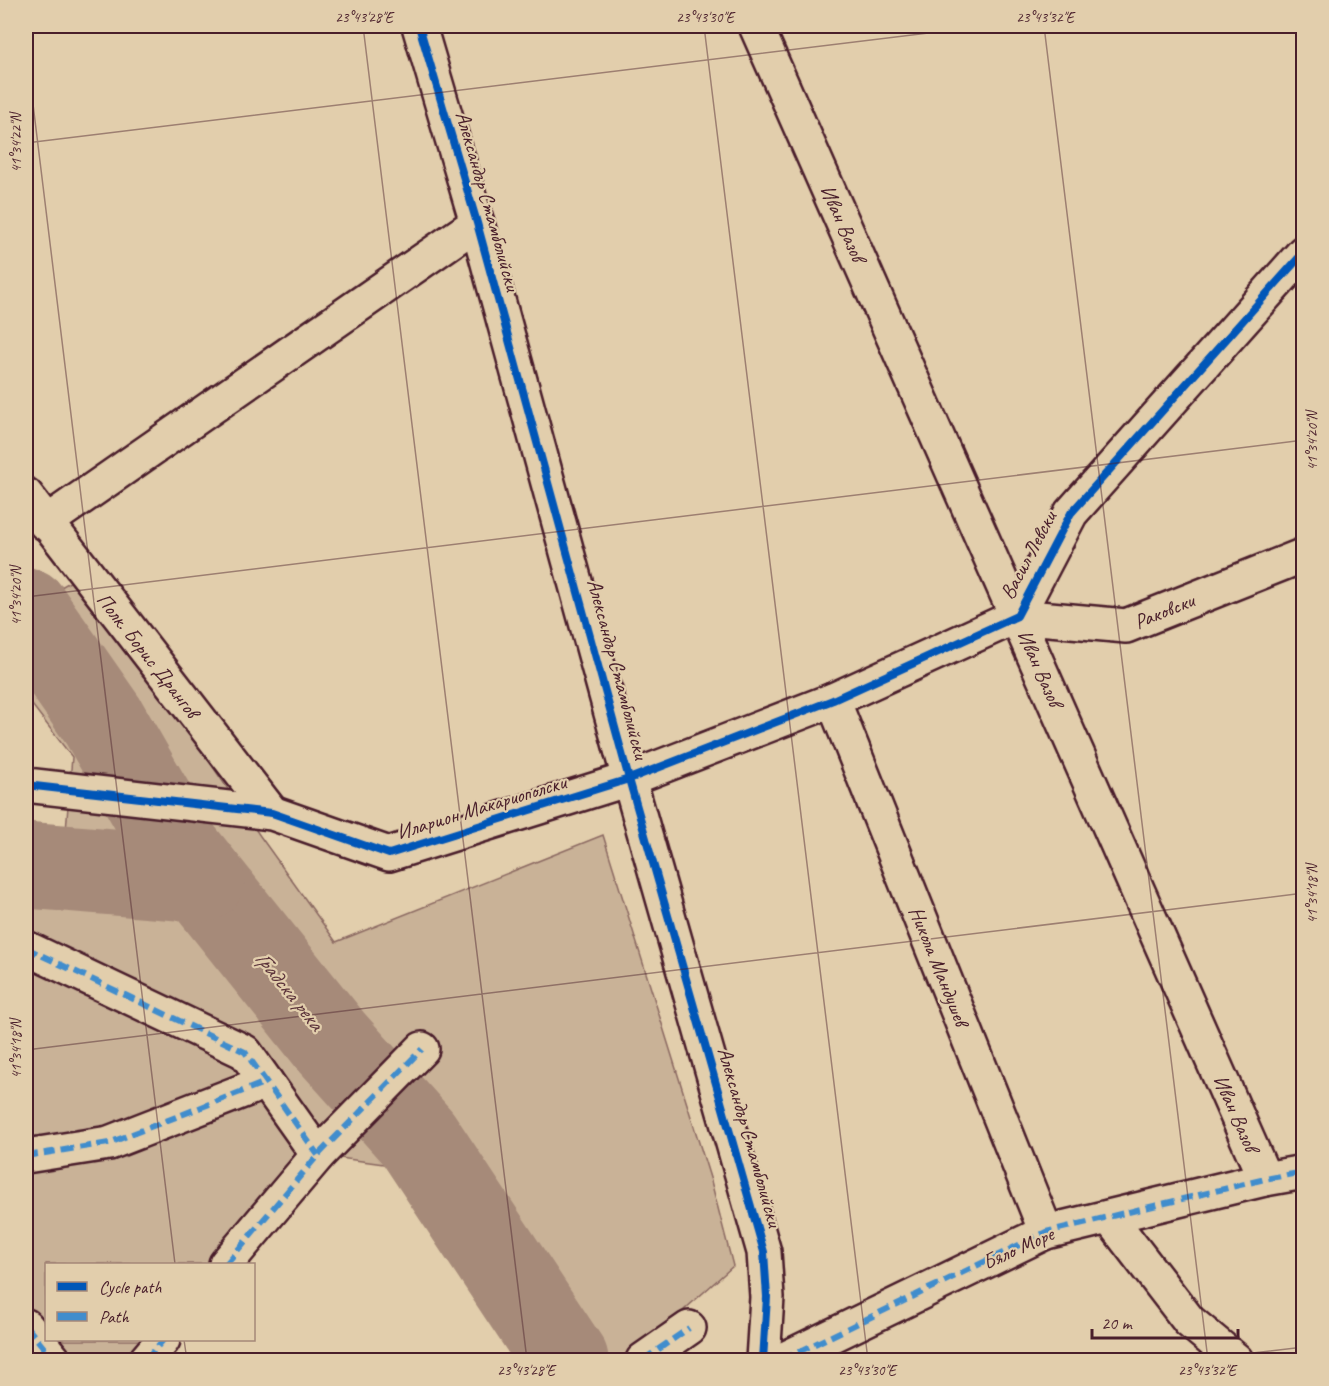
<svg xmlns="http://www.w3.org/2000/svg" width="1329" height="1386" font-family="Caveat,sans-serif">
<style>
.green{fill:#c9b297;stroke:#8a6861;stroke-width:1.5}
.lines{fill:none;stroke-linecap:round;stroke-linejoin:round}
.river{stroke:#a68a79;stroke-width:87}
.minor-casing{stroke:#4a1f2b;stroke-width:38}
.minor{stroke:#e2ceac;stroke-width:33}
.quiet{stroke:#418dcd;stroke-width:6;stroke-dasharray:12 6;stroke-linecap:butt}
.cycleway-casing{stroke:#e2ceac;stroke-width:11}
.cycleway{stroke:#0057b8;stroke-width:8}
.ticks{fill:none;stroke:#4a1f2b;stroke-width:1.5;stroke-opacity:0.45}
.labels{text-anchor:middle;stroke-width:4.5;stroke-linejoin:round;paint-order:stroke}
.street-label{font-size:21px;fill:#4a1f2b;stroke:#e2ceac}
.water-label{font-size:22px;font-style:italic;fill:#5c343b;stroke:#e2ceac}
.neatline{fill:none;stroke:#4a1f2b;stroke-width:2}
.ticks-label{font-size:15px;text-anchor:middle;fill:#4a1f2b}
</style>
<rect width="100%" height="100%" fill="#e2ceac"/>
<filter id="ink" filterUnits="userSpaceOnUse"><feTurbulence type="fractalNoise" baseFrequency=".0167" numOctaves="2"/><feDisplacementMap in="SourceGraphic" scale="12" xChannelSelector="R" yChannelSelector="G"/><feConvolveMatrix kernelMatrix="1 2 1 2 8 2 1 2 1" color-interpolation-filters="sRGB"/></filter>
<g filter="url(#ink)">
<path class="green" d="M 82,575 L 260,836 L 336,942 L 603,835 L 711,1181 L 733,1266 L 674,1319 L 662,1360 L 541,1360 L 391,1165 L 318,1155 L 226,1264 L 46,1264 L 46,1340 L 163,1340 L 146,1360 L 41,1360 L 26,1347 L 26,828 L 66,831 L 72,757 L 26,697 L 26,607 Z"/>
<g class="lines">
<g class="river">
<path d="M 26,611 L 103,721 L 175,846 L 330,1040 L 418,1138 L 565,1360"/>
<path d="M 26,865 L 201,879"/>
</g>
<g class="minor-casing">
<g id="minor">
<path d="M 419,26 L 477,223 L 629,779 L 764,1252 L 767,1297 L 763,1360"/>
<path d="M 756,26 L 1265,1179"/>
<path d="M 26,495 L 272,813"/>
<path d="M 45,523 L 477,223"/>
<path d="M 1017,616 L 1126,626 L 1304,555"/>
<path d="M 833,700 L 1046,1232"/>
<path d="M 26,785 L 272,813 L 389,854 L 629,779 L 833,700 L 1017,616 L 1071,513 L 1304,252"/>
<path d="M 26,948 L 245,1052 L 318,1155"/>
<path d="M 26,1156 L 109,1143 L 266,1082"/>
<path d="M 1109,1217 L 1189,1321 L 1236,1360"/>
<path d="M 226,1264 L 318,1155 L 422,1049"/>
<path d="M 26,1326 L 54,1360"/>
<path d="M 146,1360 L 163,1340"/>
<path d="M 643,1360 L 689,1328"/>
<path d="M 782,1360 L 1046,1232 L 1265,1179 L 1304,1172"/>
</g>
</g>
<use href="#minor" class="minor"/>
<g class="quiet">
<path d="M 26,948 L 245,1052 L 318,1155"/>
<path d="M 26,1156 L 109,1143 L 266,1082"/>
<path d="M 226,1264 L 318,1155 L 422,1049"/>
<path d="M 26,1326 L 54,1360"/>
<path d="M 146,1360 L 163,1340"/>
<path d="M 643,1360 L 689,1328"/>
<path d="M 782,1360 L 1046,1232 L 1265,1179 L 1304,1172"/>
</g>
<g class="cycleway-casing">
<g id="cycleway">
<path d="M 419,26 L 477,223 L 629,779 L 764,1252 L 767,1297 L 763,1360"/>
<path d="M 26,785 L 272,813 L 389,854 L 629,779 L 833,700 L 1017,616 L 1071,513 L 1304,252"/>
</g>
</g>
<use href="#cycleway" class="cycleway"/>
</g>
</g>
<path class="ticks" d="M 363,26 L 527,1360M 704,26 L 868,1360M 1044,26 L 1208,1360M 26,47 L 175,1264M 26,143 L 986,26M 26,597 L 1304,440M 26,1050 L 1304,893M 184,1340 L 187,1360M 1192,1360 L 1304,1347"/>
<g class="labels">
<g class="street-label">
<text transform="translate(488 201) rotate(74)" y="7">Александър Стамболийски</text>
<text transform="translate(843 223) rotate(66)" y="7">Иван Вазов</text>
<text transform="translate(1028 555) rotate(-62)" y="7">Васил Левски</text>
<text transform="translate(1164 611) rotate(-22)" y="7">Раковски</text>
<text transform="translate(148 655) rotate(52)" y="7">Полк. Борис Дрангов</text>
<text transform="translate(1040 668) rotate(66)" y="7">Иван Вазов</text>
<text transform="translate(618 669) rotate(75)" y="7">Александър Стамболийски</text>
<text transform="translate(481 807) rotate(-17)" y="7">Иларион Макариополски</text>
<text transform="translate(939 966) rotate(68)" y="7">Никола Мандушев</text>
<text transform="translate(1236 1113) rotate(66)" y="7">Иван Вазов</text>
<text transform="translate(750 1137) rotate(74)" y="7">Александър Стамболийски</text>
<text transform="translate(1018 1248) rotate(-24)" y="7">Бяло Море</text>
</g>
<g class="water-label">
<text transform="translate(290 990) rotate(51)" y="8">Градска река</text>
</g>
</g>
<rect width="1329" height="1386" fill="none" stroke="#e2ceac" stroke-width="66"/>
<rect x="45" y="1263" width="210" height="78" fill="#e2ceac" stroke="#a58878" stroke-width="1.5"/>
<rect x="57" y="1282" width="30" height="9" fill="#0057b8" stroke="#a58878" stroke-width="1.5"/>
<text x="99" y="1293" font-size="18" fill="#4a1f2b">Cycle path</text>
<rect x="57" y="1312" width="30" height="9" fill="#418dcd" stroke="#a58878" stroke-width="1.5"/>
<text x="99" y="1323" font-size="18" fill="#4a1f2b">Path</text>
<path d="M1092 1329v9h146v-9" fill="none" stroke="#4a1f2b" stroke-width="3"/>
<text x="1101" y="1329" font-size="18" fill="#4a1f2b" stroke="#e2ceac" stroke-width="4.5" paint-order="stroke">20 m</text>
<rect x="33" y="33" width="1263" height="1320" class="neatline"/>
<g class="ticks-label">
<text x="364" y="22">23°43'28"E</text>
<text x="705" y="22">23°43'30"E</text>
<text x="1045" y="22">23°43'32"E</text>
<text transform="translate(16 143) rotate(-90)" y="5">41°34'22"N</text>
<text transform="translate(1312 441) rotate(-90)" y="5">41°34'20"N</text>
<text transform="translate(16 596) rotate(-90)" y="5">41°34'20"N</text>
<text transform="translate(1312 894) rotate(-90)" y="5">41°34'18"N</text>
<text transform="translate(16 1049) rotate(-90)" y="5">41°34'18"N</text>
<text x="526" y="1375">23°43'28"E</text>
<text x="867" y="1375">23°43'30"E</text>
<text x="1207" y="1375">23°43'32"E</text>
</g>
</svg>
